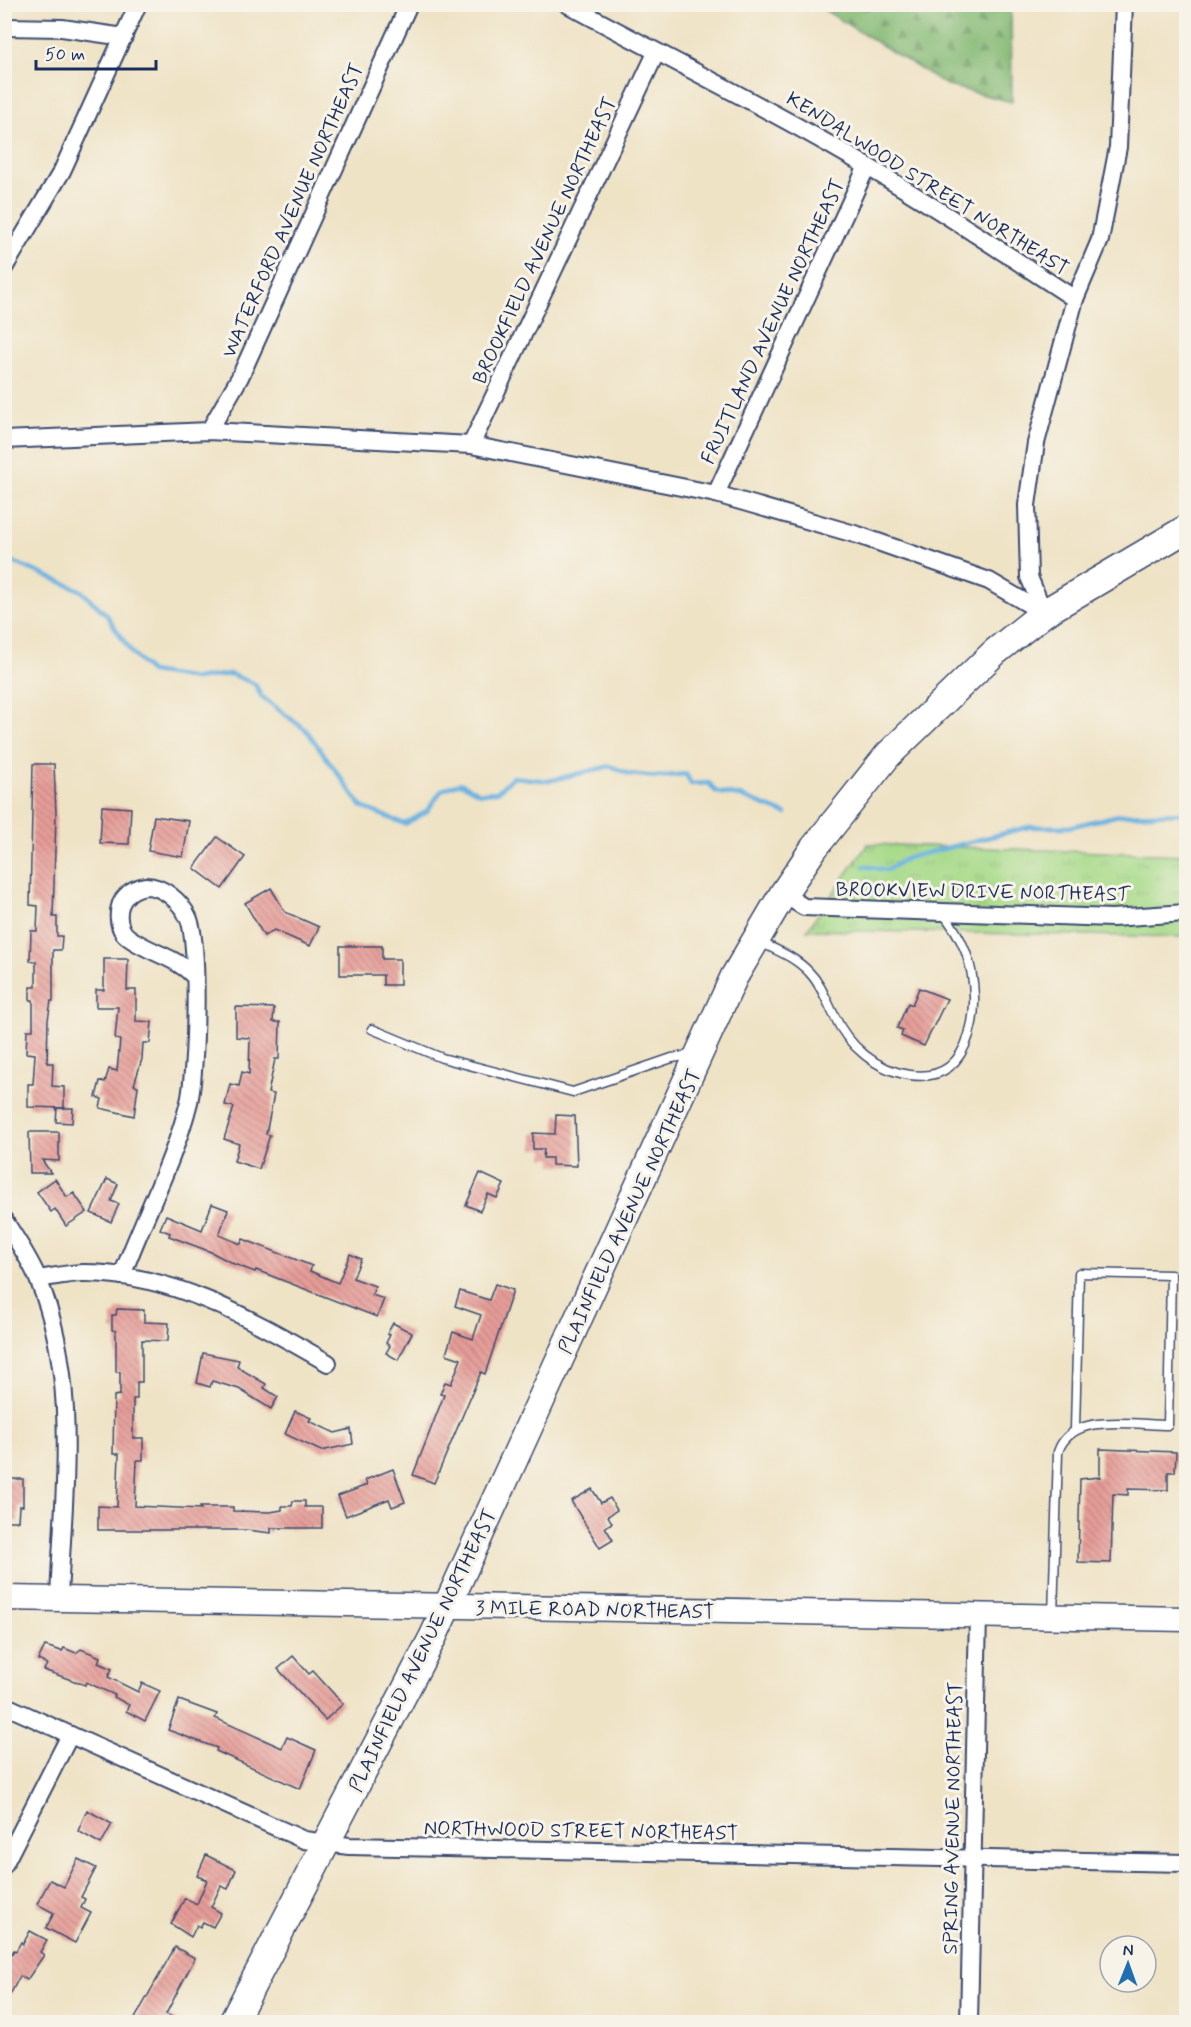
<svg xmlns="http://www.w3.org/2000/svg" width="1191" height="2027" font-family="Mynerve,sans-serif">
<style>
.grass{fill:url(#grass-tufts);stroke:#618474;stroke-width:1.5}
.forest{fill:url(#forest-firs);stroke:#50746a;stroke-width:1.5}
.lines{fill:none;stroke-linecap:round;stroke-linejoin:round}
.stream{stroke:#6ab2e1;stroke-width:4.5}
.building{fill:url(#building-back-hatch)}
.lane-casing{stroke:#3b4a6e;stroke-width:11}
.street-casing{stroke:#3b4a6e;stroke-width:20}
.secondary-casing{stroke:#3b4a6e;stroke-width:27}
.primary-casing{stroke:#3b4a6e;stroke-width:30}
.lane{stroke:#fff;stroke-width:8}
.street{stroke:#fff;stroke-width:16}
.secondary{stroke:#fff;stroke-width:24}
.primary{stroke:#fff;stroke-width:27}
.labels{text-anchor:middle;stroke-width:6;stroke-linejoin:round;paint-order:stroke}
.street-label{font-size:20px;fill:#1b2f5e;stroke:#f7f3e8}
</style>
<defs>
<pattern id="grass-tufts" width="24" height="20" patternUnits="userSpaceOnUse" patternTransform="scale(1.5)"><rect width="24" height="20" fill="#a7da89"/><path d="M3 7l-1-3M5 7V3M7 7l1-3M15 17l-1-3M17 17v-4M19 17l1-3" fill="none" stroke="#8fbb79"/></pattern>
<pattern id="forest-firs" width="22" height="20" patternUnits="userSpaceOnUse" patternTransform="scale(1.5)"><rect width="22" height="20" fill="#85ba75"/><path d="M5 1l3.5 6h-7zM16 11l3.5 6h-7z" fill="#6c9863"/></pattern>
<pattern id="building-back-hatch" width="6" height="6" patternUnits="userSpaceOnUse" patternTransform="scale(1.5)"><rect width="6" height="6" fill="#e79d98"/><path d="M-1 5l2 2M0 0l6 6M5-1l2 2" fill="none" stroke="#ba807f"/></pattern>
</defs>
<rect width="100%" height="100%" fill="#f7f3e8"/>
<filter id="ink" filterUnits="userSpaceOnUse"><feTurbulence type="fractalNoise" baseFrequency=".0167" numOctaves="2"/><feDisplacementMap in="SourceGraphic" scale="12" xChannelSelector="R" yChannelSelector="G"/><feConvolveMatrix kernelMatrix="1 2 1 2 8 2 1 2 1" color-interpolation-filters="sRGB"/></filter>
<filter id="wash" filterUnits="userSpaceOnUse"><feTurbulence type="fractalNoise" baseFrequency=".008" numOctaves="4" result="noise"/><feDisplacementMap in="SourceGraphic" scale="24" xChannelSelector="R" yChannelSelector="G"/><feGaussianBlur stdDeviation="1.35" result="paint"/><feColorMatrix in="noise" values="0 0 0 0 0 0 0 0 0 0 0 0 0 0 0 0 0 1.4 0 .05"/><feComposite in="paint" operator="in"/></filter>
<g filter="url(#wash)">
<rect width="100%" height="100%" fill="#efe3c6"/>
<path class="grass" d="M 868,844 L 1186,855 L 1186,937 L 807,930 Z"/>
<path class="forest" d="M 816,5 L 1011,5 L 1012,102 L 948,86 Z"/>
<g class="lines">
<g class="stream">
<path d="M 4,558 L 80,590 L 106,614 L 132,653 L 150,672 L 195,679 L 230,674 L 255,684 L 261,696 L 307,731 L 362,807 L 405,824 L 427,811 L 442,790 L 460,783 L 480,793 L 497,792 L 513,777 L 549,781 L 610,766 L 629,774 L 657,777 L 686,774 L 691,784 L 709,783 L 716,792 L 740,796 L 786,814"/>
<path d="M 864,866 L 887,870 L 907,858 L 1029,827 L 1069,827 L 1119,815 L 1186,813"/>
</g>
</g>
<g id="blocks">
<g class="building">
<path d="M 33,764 L 54,764 L 56,814 L 53,917 L 57,917 L 57,936 L 62,936 L 61,950 L 53,950 L 53,1001 L 51,1001 L 48,1020 L 47,1063 L 53,1063 L 52,1086 L 64,1087 L 64,1108 L 28,1107 L 28,1084 L 33,1084 L 35,1054 L 26,1053 L 27,1030 L 33,1030 L 33,1000 L 30,1000 L 30,987 L 36,987 L 36,962 L 30,961 L 31,931 L 37,931 L 38,906 L 30,905 Z"/>
<path d="M 102,806 L 131,808 L 129,844 L 100,843 Z"/>
<path d="M 154,816 L 189,821 L 183,857 L 148,851 Z"/>
<path d="M 217,837 L 245,857 L 222,889 L 194,868 Z"/>
<path d="M 271,888 L 285,912 L 319,927 L 310,946 L 274,930 L 264,936 L 245,903 Z"/>
<path d="M 340,946 L 382,946 L 382,959 L 400,959 L 400,985 L 383,985 L 383,975 L 340,975 Z"/>
<path d="M 104,959 L 128,959 L 127,990 L 136,990 L 136,1021 L 152,1022 L 150,1043 L 143,1043 L 142,1059 L 134,1085 L 138,1086 L 134,1116 L 100,1108 L 102,1099 L 96,1097 L 100,1081 L 105,1082 L 109,1069 L 117,1071 L 120,1040 L 115,1039 L 118,1007 L 96,1007 L 96,990 L 104,990 Z"/>
<path d="M 919,988 L 947,999 L 924,1046 L 901,1036 L 903,1030 L 897,1028 L 908,1003 L 912,1005 Z"/>
<path d="M 236,1007 L 274,1008 L 273,1022 L 280,1022 L 279,1059 L 275,1059 L 268,1093 L 274,1094 L 266,1134 L 270,1135 L 259,1169 L 234,1161 L 239,1144 L 224,1139 L 234,1107 L 225,1105 L 230,1084 L 239,1086 L 242,1072 L 249,1074 L 250,1038 L 236,1037 Z"/>
<path d="M 57,1108 L 73,1108 L 72,1123 L 56,1122 Z"/>
<path d="M 556,1115 L 575,1116 L 577,1166 L 552,1165 L 552,1158 L 543,1158 L 544,1149 L 533,1149 L 533,1133 L 555,1134 Z"/>
<path d="M 29,1132 L 59,1132 L 59,1161 L 42,1160 L 51,1173 L 30,1173 Z"/>
<path d="M 480,1173 L 504,1184 L 497,1198 L 488,1194 L 480,1211 L 466,1205 Z"/>
<path d="M 55,1179 L 67,1197 L 74,1193 L 87,1212 L 66,1226 L 55,1209 L 51,1212 L 37,1192 Z"/>
<path d="M 107,1179 L 118,1184 L 111,1201 L 119,1204 L 111,1222 L 91,1213 Z"/>
<path d="M 212,1204 L 228,1210 L 219,1235 L 241,1244 L 243,1239 L 312,1266 L 310,1271 L 338,1283 L 350,1254 L 361,1259 L 353,1278 L 375,1286 L 372,1295 L 384,1299 L 377,1317 L 256,1270 L 255,1272 L 234,1264 L 211,1252 L 169,1236 L 170,1233 L 160,1229 L 166,1215 L 202,1230 Z"/>
<path d="M 495,1284 L 513,1290 L 485,1374 L 481,1372 L 434,1483 L 413,1475 L 444,1395 L 440,1394 L 445,1382 L 451,1384 L 461,1359 L 446,1354 L 453,1332 L 473,1339 L 481,1315 L 455,1306 L 460,1291 L 489,1300 Z"/>
<path d="M 117,1309 L 144,1310 L 144,1322 L 169,1323 L 168,1341 L 142,1340 L 142,1382 L 137,1382 L 137,1399 L 133,1399 L 133,1438 L 143,1438 L 143,1460 L 137,1460 L 135,1506 L 201,1509 L 200,1507 L 233,1507 L 233,1511 L 270,1512 L 282,1510 L 282,1506 L 292,1506 L 293,1501 L 305,1501 L 305,1507 L 322,1507 L 322,1528 L 271,1528 L 271,1533 L 246,1530 L 98,1530 L 98,1506 L 117,1507 L 119,1454 L 113,1454 L 114,1396 L 120,1395 L 120,1372 L 116,1372 L 116,1331 L 112,1330 L 112,1315 L 116,1315 Z"/>
<path d="M 393,1323 L 412,1333 L 398,1360 L 386,1353 L 390,1346 L 386,1343 L 390,1335 L 387,1334 Z"/>
<path d="M 203,1353 L 239,1360 L 237,1367 L 266,1384 L 264,1388 L 278,1397 L 271,1409 L 239,1389 L 212,1381 L 210,1387 L 197,1383 Z"/>
<path d="M 295,1411 L 311,1418 L 309,1421 L 335,1433 L 351,1429 L 353,1444 L 321,1451 L 285,1434 Z"/>
<path d="M 1100,1449 L 1176,1452 L 1175,1472 L 1168,1472 L 1168,1490 L 1128,1489 L 1128,1495 L 1113,1494 L 1111,1563 L 1078,1562 L 1080,1479 L 1100,1477 Z"/>
<path d="M 393,1469 L 405,1502 L 392,1507 L 389,1499 L 346,1516 L 338,1496 L 367,1485 L 365,1480 Z"/>
<path d="M 4,1479 L 23,1479 L 23,1506 L 19,1506 L 18,1521 L 4,1521 Z"/>
<path d="M 592,1489 L 601,1503 L 610,1498 L 617,1510 L 608,1516 L 612,1523 L 605,1527 L 613,1540 L 600,1548 L 571,1501 Z"/>
<path d="M 45,1646 L 62,1651 L 64,1648 L 76,1653 L 81,1649 L 100,1657 L 98,1663 L 112,1669 L 108,1677 L 138,1692 L 142,1683 L 160,1691 L 145,1721 L 126,1711 L 129,1705 L 114,1697 L 115,1695 L 86,1682 L 85,1685 L 44,1670 L 47,1664 L 38,1660 Z"/>
<path d="M 293,1656 L 309,1674 L 313,1671 L 343,1704 L 325,1720 L 278,1669 Z"/>
<path d="M 179,1700 L 217,1714 L 215,1718 L 282,1748 L 287,1737 L 316,1750 L 300,1789 L 216,1751 L 217,1748 L 168,1730 Z"/>
<path d="M 87,1810 L 112,1824 L 101,1844 L 78,1831 Z"/>
<path d="M 206,1855 L 236,1870 L 228,1889 L 221,1886 L 211,1907 L 221,1913 L 213,1927 L 203,1922 L 200,1927 L 197,1925 L 191,1937 L 171,1924 L 185,1898 L 197,1904 L 207,1880 L 197,1876 Z"/>
<path d="M 78,1859 L 96,1868 L 81,1897 L 85,1899 L 81,1908 L 91,1913 L 75,1943 L 46,1928 L 54,1913 L 37,1904 L 50,1880 L 64,1887 Z"/>
<path d="M 30,1931 L 47,1940 L 40,1952 L 44,1955 L 27,1980 L 20,1976 L 4,2006 L 4,1966 L 14,1950 L 16,1951 L 21,1942 L 23,1944 Z"/>
<path d="M 175,1947 L 195,1958 L 166,2014 L 182,2022 L 133,2022 Z"/>
</g>
</g>
</g>
<g filter="url(#ink)">
<use href="#blocks" fill-opacity="0" stroke="#3b4a6e" stroke-width="1.5"/>
<g class="lines">
<g class="lane-casing">
<g id="lane">
<path d="M 758,941 C 776,950 795,957 809,972 C 821,984 826,1000 834,1015 C 848,1046 876,1070 910,1075 C 924,1077 937,1076 949,1067 C 968,1052 975,1020 974,996 C 973,963 963,938 942,912"/>
<path d="M 372,1029 L 442,1058 L 573,1092 L 672,1058 L 692,1055"/>
<path d="M 1053,1616 L 1058,1452 C 1071,1411 1134,1425 1168,1425 L 1171,1275 L 1079,1273 L 1075,1428"/>
</g>
</g>
<g class="street-casing">
<g id="street">
<path d="M 567,4 C 655,52 745,96 832,146 C 915,193 995,247 1075,299"/>
<path d="M 4,27 L 62,28 L 124,37"/>
<path d="M 4,268 L 62,171 L 138,4"/>
<path d="M 209,431 L 240,377 L 409,4"/>
<path d="M 4,440 L 209,431 L 471,445 L 716,494 L 858,535 L 989,581 L 1044,613"/>
<path d="M 471,445 L 656,53"/>
<path d="M 716,494 L 867,166"/>
<path d="M 1044,613 L 1029,577 L 1027,505 L 1036,443 L 1075,299 L 1100,240 L 1118,147 L 1124,4"/>
<path d="M 783,894 L 804,907 L 1112,918 L 1186,913"/>
<path d="M 4,1220 C 16,1239 30,1259 38,1279 C 80,1380 63,1493 59,1599"/>
<path d="M 122,1276 C 143,1218 174,1162 189,1102 C 196,1074 200,940 188,917 C 181,902 163,886 146,886 C 138,887 131,890 126,896 C 116,906 116,928 128,937 C 149,953 175,956 194,976"/>
<path d="M 38,1279 C 53,1277 69,1273 84,1273 C 174,1273 253,1320 328,1363"/>
<path d="M 4,1705 L 304,1840 L 349,1846 L 1186,1863"/>
<path d="M 4,1865 L 70,1735"/>
<path d="M 969,2022 L 978,1615"/>
</g>
</g>
<g class="secondary-casing">
<path id="secondary" d="M 4,1598 L 1186,1619"/>
</g>
<g class="primary-casing">
<path id="primary" d="M 233,2022 L 433,1637 L 734,977 L 783,894 L 814,848 L 888,755 L 995,652 L 1044,613 L 1186,529"/>
</g>
<use href="#lane" class="lane"/>
<use href="#street" class="street"/>
<use href="#secondary" class="secondary"/>
<use href="#primary" class="primary"/>
</g>
</g>
<g class="labels">
<g class="street-label">
<text transform="translate(928 183) rotate(32)" y="7">KENDALWOOD STREET NORTHEAST</text>
<text transform="translate(292 210) rotate(-66)" y="7">WATERFORD AVENUE NORTHEAST</text>
<text transform="translate(544 240) rotate(-65)" y="7">BROOKFIELD AVENUE NORTHEAST</text>
<text transform="translate(772 321) rotate(-65)" y="7">FRUITLAND AVENUE NORTHEAST</text>
<text transform="translate(983 891) rotate(1)" y="7">BROOKVIEW DRIVE NORTHEAST</text>
<text transform="translate(629 1211) rotate(-65)" y="7">PLAINFIELD AVENUE NORTHEAST</text>
<text transform="translate(595 1609) rotate(1)" y="7">3 MILE ROAD NORTHEAST</text>
<text transform="translate(422 1650) rotate(-64)" y="7">PLAINFIELD AVENUE NORTHEAST</text>
<text transform="translate(952 1818) rotate(-89)" y="7">SPRING AVENUE NORTHEAST</text>
<text transform="translate(581 1830) rotate(1)" y="7">NORTHWOOD STREET NORTHEAST</text>
</g>
</g>
<rect width="1191" height="2027" fill="none" stroke="#f7f3e8" stroke-width="24"/>
<g transform="translate(1128 1964) rotate(1)"><circle r="28" fill="#f7f3e8" stroke="#9fa5b1" stroke-width="1.5"/>
<path d="M0-4.5L10 22L0 15L-10 22Z" fill="#1f6fb2"/>
<text y="-9" font-size="16" font-weight="bold" text-anchor="middle" fill="#1b2f5e">N</text>
</g>
<path d="M36 60v9h120v-9" fill="none" stroke="#1b2f5e" stroke-width="3"/>
<text x="45" y="60" font-size="18" fill="#1b2f5e" stroke="#f7f3e8" stroke-width="4.5" paint-order="stroke">50 m</text>
</svg>
